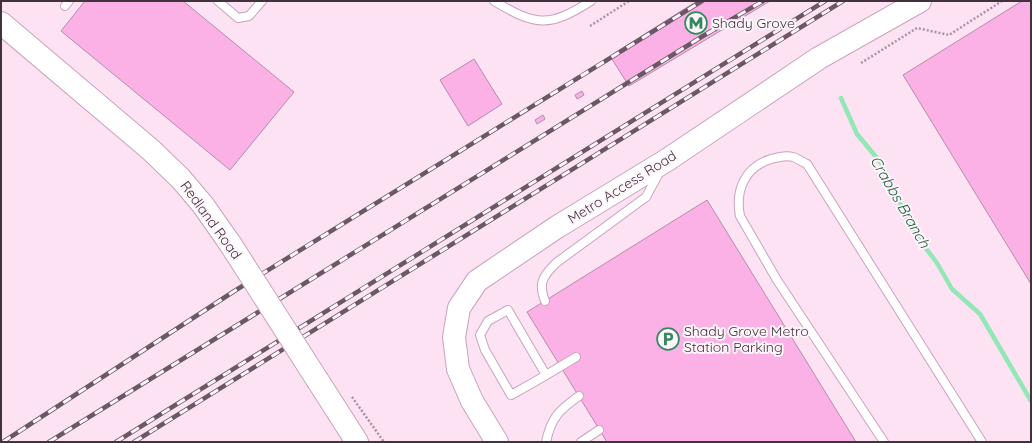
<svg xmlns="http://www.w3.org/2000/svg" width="1032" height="443" font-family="Quicksand,sans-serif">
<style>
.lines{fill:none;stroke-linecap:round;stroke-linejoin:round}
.stream{stroke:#92e7b5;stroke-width:4.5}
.building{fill:#fbb1e5;stroke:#b48ca8}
.service-casing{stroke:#cba2be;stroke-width:10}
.secondary-casing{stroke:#cba2be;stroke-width:24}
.path{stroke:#aa94a2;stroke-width:2.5;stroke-dasharray:2 2;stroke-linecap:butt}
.service{stroke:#fff;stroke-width:8}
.secondary{stroke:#fff;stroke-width:22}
.rail-casing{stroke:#6a5865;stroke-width:4.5}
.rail{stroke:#fef5fb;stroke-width:3;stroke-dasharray:9;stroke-linecap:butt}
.secondary-bridge-casing{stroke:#cba2be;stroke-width:24;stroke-linecap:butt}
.secondary-bridge{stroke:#fff;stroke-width:22}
.labels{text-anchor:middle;stroke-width:4;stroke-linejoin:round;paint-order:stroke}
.poi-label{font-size:14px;fill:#42323d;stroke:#fef5fb;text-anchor:start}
.street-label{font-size:14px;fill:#42323d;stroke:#fef5fb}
.water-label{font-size:15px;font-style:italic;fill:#226040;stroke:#fef5fb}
</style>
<rect width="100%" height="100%" fill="#fce2f3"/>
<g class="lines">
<path class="stream" d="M 841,98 L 857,134 L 881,163 L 915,234 L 937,263 L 952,289 L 980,314 L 1031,401"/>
</g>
<g class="building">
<path d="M 85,1 L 183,1 L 294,92 L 230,170 L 61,31 Z"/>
<path d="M 697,1 L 770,1 L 629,86 L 610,56 Z"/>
<path d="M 1022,1 L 1031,1 L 1031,284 L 903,75 Z"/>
<path d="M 474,59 L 502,104 L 468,126 L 440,80 Z"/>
<path d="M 582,91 L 584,95 L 577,99 L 575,95 Z"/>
<path d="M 543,115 L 545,119 L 537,124 L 535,120 Z"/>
<path d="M 707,200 L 856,442 L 607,442 L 527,312 Z"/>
</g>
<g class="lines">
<g class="service-casing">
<g id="service">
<path d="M 218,1 L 238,18 L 249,16 L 262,1"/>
<path d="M 494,1 C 536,26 549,28 591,1"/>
<path d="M 65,6 L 69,1"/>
<path d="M 545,301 C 538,283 543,276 556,263 L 646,197 L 660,171"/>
<path d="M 546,375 L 508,310 L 488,321 L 480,335 L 485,350 L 511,395 C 533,383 555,370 576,357"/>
<path d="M 546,442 C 551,418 559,410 579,396"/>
<path d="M 581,442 L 599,430"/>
<path d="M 884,442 L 777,280 L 740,216 C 735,190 745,167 771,159 C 778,157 786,155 793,157 C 797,158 802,162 807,164 L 982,442"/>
</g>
</g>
<g class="secondary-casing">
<g id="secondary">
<path d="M 1,23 L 151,150 L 181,179 L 203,205 L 231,245"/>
<path d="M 318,381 L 357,442"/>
<path d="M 497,442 L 472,401 L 458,369 L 454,337 L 459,308 L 477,281 L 557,227 L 667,160 L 819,58 L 920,1"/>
</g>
</g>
<g class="path">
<path d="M 590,26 L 629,1"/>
<path d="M 861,63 L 917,28 L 949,35 L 1002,1"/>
<path d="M 352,397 L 384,442"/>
</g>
<use href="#service" class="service"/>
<use href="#secondary" class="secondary"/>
<g class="rail-casing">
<g id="rail">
<path d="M 3,442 L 236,290 L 702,1"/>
<path d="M 49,442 L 703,36 L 763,1"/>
<path d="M 116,442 L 825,1"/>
<path d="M 134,442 L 843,1"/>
</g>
</g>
<use href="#rail" class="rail"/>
<g class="secondary-bridge-casing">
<path id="secondary-bridge" d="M 231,245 L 318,381"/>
</g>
<use href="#secondary-bridge" class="secondary-bridge"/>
</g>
<defs>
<g id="metro-ring" transform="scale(1.15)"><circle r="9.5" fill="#fef5fb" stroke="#348a5e" stroke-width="1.5"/><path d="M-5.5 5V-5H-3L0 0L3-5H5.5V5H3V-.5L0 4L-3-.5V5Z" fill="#348a5e"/></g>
<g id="parking-ring" transform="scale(1.15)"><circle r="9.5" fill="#fef5fb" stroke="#348a5e" stroke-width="1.5"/><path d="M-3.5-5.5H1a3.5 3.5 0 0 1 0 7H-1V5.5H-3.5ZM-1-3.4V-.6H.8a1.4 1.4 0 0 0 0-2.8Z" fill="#348a5e"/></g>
</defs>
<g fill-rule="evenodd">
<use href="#metro-ring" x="696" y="23"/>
<use href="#parking-ring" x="668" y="339"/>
</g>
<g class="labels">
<g class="poi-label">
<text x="712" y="28">Shady Grove</text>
<text x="684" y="336">Shady Grove Metro<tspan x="684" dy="16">Station Parking</tspan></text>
</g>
<g class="street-label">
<text transform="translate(622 187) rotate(-32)" y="5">Metro Access Road</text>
<text transform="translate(211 220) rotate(54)" y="5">Redland Road</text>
</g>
<g class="water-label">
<text transform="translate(900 202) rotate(60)" y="5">Crabbs Branch</text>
</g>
</g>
<rect width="1032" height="443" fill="none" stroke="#42323d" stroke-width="4"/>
</svg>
